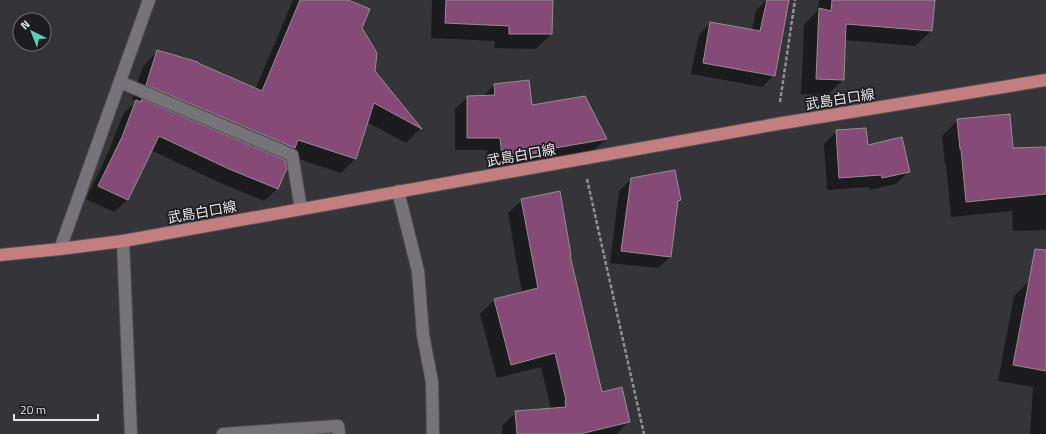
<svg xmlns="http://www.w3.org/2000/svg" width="1046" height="434" font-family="'Titillium Web','Noto Sans JP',sans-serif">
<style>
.shadow{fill:#0007}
.building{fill:#854a75;stroke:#948e92}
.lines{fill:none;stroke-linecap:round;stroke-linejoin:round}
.minor-casing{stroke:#515054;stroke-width:14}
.major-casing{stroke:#515054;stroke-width:14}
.path{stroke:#919094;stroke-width:2.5;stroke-dasharray:4 2;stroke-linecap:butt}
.minor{stroke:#76747a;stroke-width:12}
.major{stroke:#c37f7f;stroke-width:12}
.labels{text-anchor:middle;stroke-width:3.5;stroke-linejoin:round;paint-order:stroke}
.street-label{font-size:14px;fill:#e6e5e8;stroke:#1d1c1e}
</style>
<rect width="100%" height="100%" fill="#353439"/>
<g class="shadow">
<path d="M 293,0 L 346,0 L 361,28 L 374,71 L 420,129 L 406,143 L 367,122 L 355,159 L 341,173 L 286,155 L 282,160 L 286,168 L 277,189 L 264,201 L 216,181 L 151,150 L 127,200 L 114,212 L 86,199 L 109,151 L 123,114 L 137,101 L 132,99 L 143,66 L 158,51 L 255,90 Z"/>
<path d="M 432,0 L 552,0 L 551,34 L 536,49 L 494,48 L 495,41 L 431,38 Z"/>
<path d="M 767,0 L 775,0 L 774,75 L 762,87 L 691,74 L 699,35 L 710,23 L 752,31 L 756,10 Z"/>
<path d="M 819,0 L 934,0 L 931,31 L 915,46 L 844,40 L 843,80 L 827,95 L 801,94 L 804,25 L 817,11 Z"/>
<path d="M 494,85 L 531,106 L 606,139 L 593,151 L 541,163 L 489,169 L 487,150 L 455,150 L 455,109 L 468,97 L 483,96 Z"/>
<path d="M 958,120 L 1012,149 L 1046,148 L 1046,230 L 1013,231 L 1012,211 L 951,217 L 946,164 L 945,164 L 942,136 Z"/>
<path d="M 837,131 L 867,146 L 909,171 L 896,184 L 869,190 L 869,187 L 827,190 L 824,144 Z"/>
<path d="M 631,179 L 680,200 L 677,204 L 670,257 L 658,268 L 610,263 L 619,191 Z"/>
<path d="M 522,200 L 569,256 L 601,393 L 629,421 L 617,434 L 502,434 L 502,426 L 516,412 L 551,409 L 541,367 L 497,378 L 480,314 L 494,300 L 522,293 L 508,213 Z"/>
<path d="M 1030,280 L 1046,283 L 1046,434 L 1030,434 L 1033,387 L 998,381 L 1014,296 Z"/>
</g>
<g class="building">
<path d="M 300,0 L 348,0 L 370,9 L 362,28 L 377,53 L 375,71 L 422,129 L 374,103 L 356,159 L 298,140 L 295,148 L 146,85 L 157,50 L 198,62 L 198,63 L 262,91 Z"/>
<path d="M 446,0 L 553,0 L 552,34 L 509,34 L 509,26 L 445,23 Z"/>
<path d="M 767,0 L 789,0 L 775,76 L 703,63 L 710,22 L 760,31 Z"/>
<path d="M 832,0 L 935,0 L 932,31 L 846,24 L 844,80 L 816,79 L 819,8 L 831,11 Z"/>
<path d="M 529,80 L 532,105 L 585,96 L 607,139 L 555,148 L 555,151 L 502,157 L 500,138 L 467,138 L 467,96 L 495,95 L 494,84 Z"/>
<path d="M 142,99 L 285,160 L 287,168 L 278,189 L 229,169 L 159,136 L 128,200 L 98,186 L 122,137 L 136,100 L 141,102 Z"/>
<path d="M 1010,114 L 1013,148 L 1046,147 L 1046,194 L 966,202 L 961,149 L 960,149 L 957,119 Z"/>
<path d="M 866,128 L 868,145 L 902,137 L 910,172 L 882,178 L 881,175 L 839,178 L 836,130 Z"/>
<path d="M 675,170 L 681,200 L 678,201 L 671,257 L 621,251 L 631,178 Z"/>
<path d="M 560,191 L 571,255 L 570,255 L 602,392 L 622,387 L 630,422 L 580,434 L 517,434 L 515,411 L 566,407 L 565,401 L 566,400 L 555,353 L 511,365 L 494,299 L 538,288 L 521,199 Z"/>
<path d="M 1035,249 L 1046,250 L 1046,371 L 1013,365 Z"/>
</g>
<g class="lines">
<g class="minor-casing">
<g id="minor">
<path d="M 120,82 L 292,155 L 301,209"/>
<path d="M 398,191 L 418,271 L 423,335 L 432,382 L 433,434"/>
<path d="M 123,241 L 131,434"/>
<path d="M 60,249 L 149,0"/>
<path d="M 223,434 L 338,426 L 339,434"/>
</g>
</g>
<g class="major-casing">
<path id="major" d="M 0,255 L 60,249 L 123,241 L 777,124 L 1046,80"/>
</g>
<g class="path">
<path d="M 780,102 L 795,0"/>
<path d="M 587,179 L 644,434"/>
</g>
<use href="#minor" class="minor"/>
<use href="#major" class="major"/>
</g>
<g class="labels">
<g class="street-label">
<text transform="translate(840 99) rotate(-9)" y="5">武島白口線</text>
<text transform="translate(521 155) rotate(-10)" y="5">武島白口線</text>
<text transform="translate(202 212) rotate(-10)" y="5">武島白口線</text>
</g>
</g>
<g transform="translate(32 32) rotate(317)"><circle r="19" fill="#1d1c1e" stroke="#6d6c6f"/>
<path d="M0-3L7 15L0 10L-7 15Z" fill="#5eceb7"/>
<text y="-6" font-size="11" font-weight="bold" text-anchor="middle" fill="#e6e5e8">N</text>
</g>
<path d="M14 414v6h84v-6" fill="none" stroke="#e6e5e8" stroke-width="2"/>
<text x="20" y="414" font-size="12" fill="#e6e5e8" stroke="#1d1c1e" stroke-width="3" paint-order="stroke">20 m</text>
</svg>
